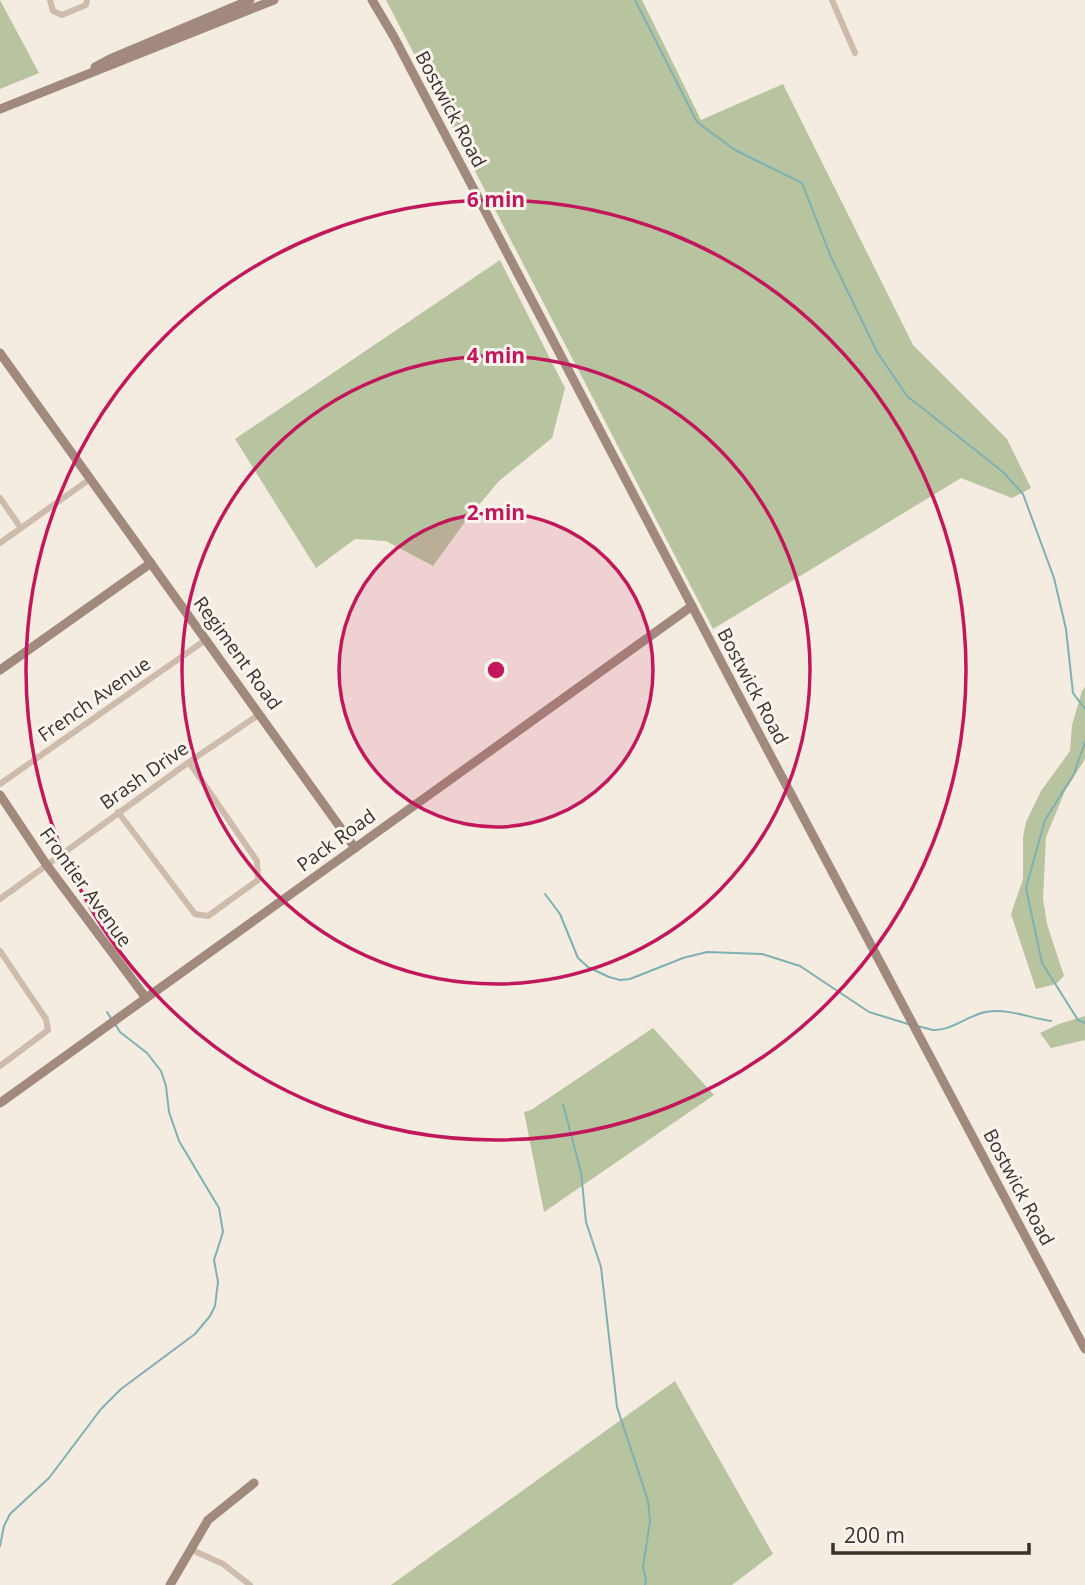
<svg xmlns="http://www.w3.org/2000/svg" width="1085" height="1585" font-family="'Open Sans',sans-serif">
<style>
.green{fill:#b8c4a0}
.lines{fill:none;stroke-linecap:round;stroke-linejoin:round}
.stream{stroke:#7fb0b2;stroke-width:2}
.street{stroke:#cdbbac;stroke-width:6}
.secondary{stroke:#a18a7d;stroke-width:9}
.ring{fill:none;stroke:#c2185b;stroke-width:3.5}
.labels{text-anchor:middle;stroke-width:6;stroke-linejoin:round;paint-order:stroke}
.street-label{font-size:19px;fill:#3b302b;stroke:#fbf5ee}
.centre{fill:#c2185b;stroke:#fbf5ee;stroke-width:3.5}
.ring-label{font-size:21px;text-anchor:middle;font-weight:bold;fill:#c2185b;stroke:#fbf5ee;stroke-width:6;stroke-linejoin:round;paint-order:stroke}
</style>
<rect width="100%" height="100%" fill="#f4ebe1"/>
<g class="green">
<path d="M 0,0 L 39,73 L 0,89 Z"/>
<path d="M 386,0 L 642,0 L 701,120 L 783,84 L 913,345 L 1007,439 L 1031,488 L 1012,498 L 961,478 L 713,629 Z"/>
<path d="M 500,260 L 565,388 L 552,438 L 499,481 L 467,519 L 433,566 L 386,541 L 355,539 L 316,568 L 235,439 Z"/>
<path d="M 1085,687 L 1085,759 L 1065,791 L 1046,837 L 1043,899 L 1047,924 L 1064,976 L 1056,984 L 1036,989 L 1011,914 L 1023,879 L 1023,837 L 1026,822 L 1041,791 L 1070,751 L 1072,725 L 1082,691 Z"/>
<path d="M 1085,1016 L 1085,1040 L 1051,1048 L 1040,1033 L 1059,1024 Z"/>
<path d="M 653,1028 L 714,1095 L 544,1212 L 524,1112 L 531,1110 Z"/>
<path d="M 675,1381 L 773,1554 L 732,1585 L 391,1585 Z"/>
</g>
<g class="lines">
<g class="stream">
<path d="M 635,0 L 697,122 L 735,150 L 802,183 L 831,257 L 877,352 L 907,396 L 1003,472 L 1023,494 L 1054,578 L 1066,629 L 1073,693 L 1085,709"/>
<path d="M 1085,742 L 1074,774 L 1045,820 L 1026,888 L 1042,963 L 1078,1020 L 1085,1023"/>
<path d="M 545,894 L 560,914 L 578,958 L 588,967 L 609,977 L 620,980 L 630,979 L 683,958 L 707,952 L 762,954 L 800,966 L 869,1012 L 908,1024"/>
<path d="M 107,1012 L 112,1020"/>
<path d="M 917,1026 C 922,1027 928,1029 933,1030 C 952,1031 968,1015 986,1012 C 1008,1008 1029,1018 1051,1021"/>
<path d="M 563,1104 L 581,1172 L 586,1222 L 601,1267 L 617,1407 L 648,1501 L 650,1521 L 643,1567 L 646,1579 L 645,1585"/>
<path d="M 0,1546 L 4,1526 L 10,1514 L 49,1478 L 101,1409 L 121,1389 L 195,1334 L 210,1316 L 215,1306 L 218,1282 L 214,1260 L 223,1232 L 219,1208 L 179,1141 L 169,1112 L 166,1086 L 161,1071 L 147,1053 L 120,1032 L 115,1024"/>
</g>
<g class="street">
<path d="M 50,0 L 53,11 L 62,15 L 86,5 L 87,0"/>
<path d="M 832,0 L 855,53"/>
<path d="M 0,498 L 21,528"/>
<path d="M 0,543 L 90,479"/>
<path d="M 0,784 L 207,639"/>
<path d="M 118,812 L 195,914 L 208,916 L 258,880 L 257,861 L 189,762"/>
<path d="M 0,899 L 189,762 L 260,714"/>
<path d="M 0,951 L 46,1019 L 48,1030 L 0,1066"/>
<path d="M 190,1549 L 223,1564 L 250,1585"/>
</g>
<g class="secondary">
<path d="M 372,0 L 394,37 L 738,694 L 1085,1349"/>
<path d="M 95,67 L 110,59 L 250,0"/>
<path d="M 0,109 L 274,0"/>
<path d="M 0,353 L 355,848"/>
<path d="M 0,670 L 151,563"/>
<path d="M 0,795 L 46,864 L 146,998"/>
<path d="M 0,1103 L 692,606"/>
<path d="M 170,1585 L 208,1520 L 254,1483"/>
</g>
</g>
<circle cx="496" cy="670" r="157" fill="#c2185b" fill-opacity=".12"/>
<g class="ring">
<circle cx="496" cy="670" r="157"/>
<circle cx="496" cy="670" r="314"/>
<circle cx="496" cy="670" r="470"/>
</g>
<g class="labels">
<g class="street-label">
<text transform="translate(451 109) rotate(62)" y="7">Bostwick Road</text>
<text transform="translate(238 653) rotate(54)" y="7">Regiment Road</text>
<text transform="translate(753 686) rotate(62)" y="7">Bostwick Road</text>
<text transform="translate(94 699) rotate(-35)" y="7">French Avenue</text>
<text transform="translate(144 775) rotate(-35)" y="7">Brash Drive</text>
<text transform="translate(336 840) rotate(-36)" y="7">Pack Road</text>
<text transform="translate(86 887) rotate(54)" y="7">Frontier Avenue</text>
<text transform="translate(1019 1187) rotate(62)" y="7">Bostwick Road</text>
</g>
</g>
<circle cx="496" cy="670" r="10" class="centre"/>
<g class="ring-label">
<text x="496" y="207">6 min</text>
<text x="496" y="363">4 min</text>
<text x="496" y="520">2 min</text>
</g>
<path d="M833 1543v10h196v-10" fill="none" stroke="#3b302b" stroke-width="3.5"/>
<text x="844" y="1543" font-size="21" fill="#3b302b" stroke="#fbf5ee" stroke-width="5" paint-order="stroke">200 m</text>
</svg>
